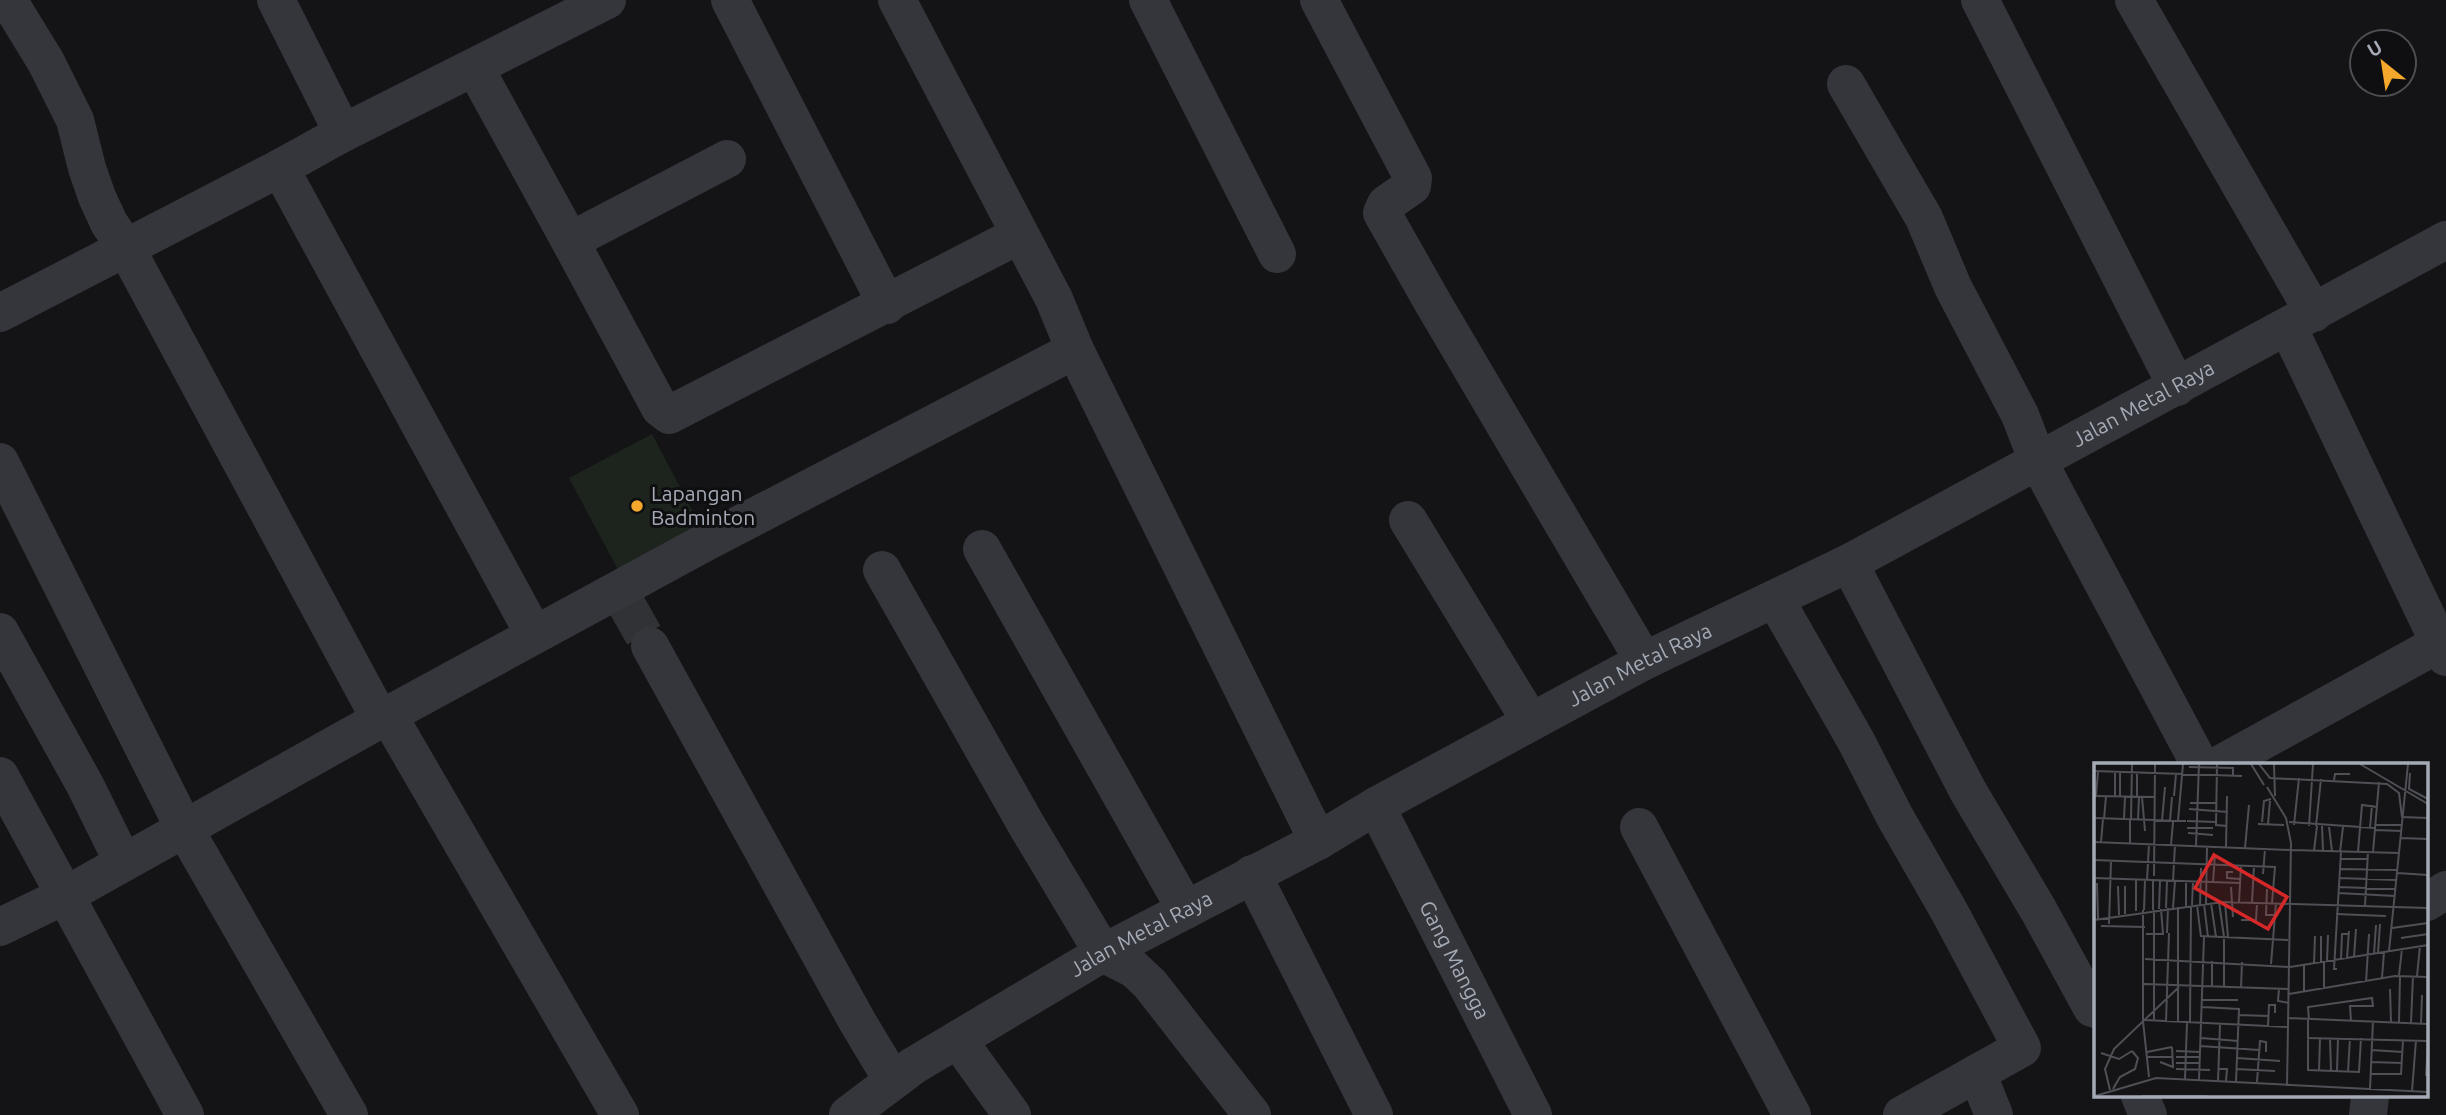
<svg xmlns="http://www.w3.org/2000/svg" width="2446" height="1115" font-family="Ubuntu,sans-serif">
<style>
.green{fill:#1c241d}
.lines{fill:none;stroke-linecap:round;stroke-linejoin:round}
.minor-tunnel{stroke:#313236;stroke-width:38;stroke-dasharray:38 19;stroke-linecap:butt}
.minor{stroke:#35363b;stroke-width:38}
.poi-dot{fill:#f5a82c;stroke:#0f0f11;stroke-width:2.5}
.labels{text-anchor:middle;stroke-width:6;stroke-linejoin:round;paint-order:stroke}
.street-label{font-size:21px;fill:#a5abb6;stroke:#0f0f11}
.poi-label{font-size:21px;fill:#a5abb6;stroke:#0f0f11;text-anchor:start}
.inset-road{fill:none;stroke:#4e5056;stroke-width:2}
.view{fill:#d62828;fill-opacity:0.15;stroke:#d62828;stroke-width:3.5}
.inset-edge{fill:none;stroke:#a5abb6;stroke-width:3.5}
</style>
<rect width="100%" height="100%" fill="#141416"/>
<path class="green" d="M 652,434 L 704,533 L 622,577 L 569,478 Z"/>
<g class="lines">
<path class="minor-tunnel" d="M 625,602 L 650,646"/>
<g class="minor">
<path d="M 8,0 L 46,62 L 75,120 L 87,168 L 97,197 L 109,223 L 126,248 L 380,719"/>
<path d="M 276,0 L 343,133"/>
<path d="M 730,0 L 887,305"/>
<path d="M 897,0 L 1054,299 L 1075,350 L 1318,841"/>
<path d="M 1148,0 L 1277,254"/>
<path d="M 1319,0 L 1413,178 L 1412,186 L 1386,204 L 1382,213 L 1433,303 L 1644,661"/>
<path d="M 1980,0 L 2177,387"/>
<path d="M 2134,0 L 2314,313"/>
<path d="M 475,68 L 570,241"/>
<path d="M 1846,84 L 1924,218 L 1953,287 L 2020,415 L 2037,459 L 2199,763 L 2202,765"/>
<path d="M 727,159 L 570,241 L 660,408 L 669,415 L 1019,235"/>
<path d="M 280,168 L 534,634"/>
<path d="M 0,313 L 280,168 L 343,133 L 607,0"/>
<path d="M 2288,327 L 2446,657"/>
<path d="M 0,462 L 184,828 L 349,1115"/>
<path d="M 1408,520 L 1531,722"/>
<path d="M 982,549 L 1186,910"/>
<path d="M 1849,563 L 1968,791 L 2039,911 L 2092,1008 L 2096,1009"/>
<path d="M 882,570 L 1027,826 L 1103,953 L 1134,969 L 1150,984 L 1252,1115"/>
<path d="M 1775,599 L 1856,741 L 1895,817 L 1949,911 L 2022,1048 L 1902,1115"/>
<path d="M 0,632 L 85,785 L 123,862"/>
<path d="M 650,646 L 857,1021 L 893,1081"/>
<path d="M 388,715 L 620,1115"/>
<path d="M 2219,765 L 2440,643"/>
<path d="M 0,776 L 185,1115"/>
<path id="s1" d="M 1376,806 L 1533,1115"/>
<path d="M 1639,827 L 1792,1115"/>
<path d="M 1252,874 L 1374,1115"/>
<path d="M 2427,902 L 2446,890"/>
<path d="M 0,927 L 66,895 L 388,715 L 704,543 L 1075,350"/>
<path d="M 958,1040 L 1012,1115"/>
<path d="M 1977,1073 L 1994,1115"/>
<path d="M 2140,1096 L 2148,1115"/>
<path id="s2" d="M 848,1115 L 913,1066 L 1103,953 L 1318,841 L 1376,806 L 1644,661 L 1849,563 L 2446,240"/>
<path d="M 2368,1115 L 2370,1096"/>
</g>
</g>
<circle class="poi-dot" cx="637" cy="506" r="7"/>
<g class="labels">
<g class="street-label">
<text dy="7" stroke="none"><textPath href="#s2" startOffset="1479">Jalan Metal Raya</textPath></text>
<text dy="7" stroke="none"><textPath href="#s2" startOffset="912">Jalan Metal Raya</textPath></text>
<text dy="7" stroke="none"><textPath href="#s2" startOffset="345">Jalan Metal Raya</textPath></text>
<text dy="7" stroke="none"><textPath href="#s1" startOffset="173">Gang Mangga</textPath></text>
</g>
<g class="poi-label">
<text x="651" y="501">Lapangan<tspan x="651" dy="24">Badminton</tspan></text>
</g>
</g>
<g transform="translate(2094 763)">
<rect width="334" height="334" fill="#141416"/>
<path class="inset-road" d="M 123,1 L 122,62 L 133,63M 157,1 L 170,22M 165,1 L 176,15 L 293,21 L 305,30 L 308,54 L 334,55M 180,1 L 181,33M 266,1 L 334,41M 95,4 L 139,5 L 139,13M 0,8 L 148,13M 316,10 L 315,26 L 334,36M 240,17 L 241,11 L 256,11M 173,24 L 192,55 L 197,80 L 193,323M 0,33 L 61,34M 2,33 L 4,8M 21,33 L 21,9M 26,33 L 26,9M 80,33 L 82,11M 43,34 L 43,9M 48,34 L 51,68M 96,40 L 122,40M 95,46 L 134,49M 0,55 L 92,58M 10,56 L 12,33M 30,57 L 31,33M 36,57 L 36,80M 37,57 L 38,1M 44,57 L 45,34M 68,58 L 71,24M 76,58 L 78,34M 84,58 L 89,1M 93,58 L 122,59M 168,59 L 170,38 L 177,36M 195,59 L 281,65M 164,61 L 190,62M 174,61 L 176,38M 200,62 L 205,15M 281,62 L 308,62M 215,63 L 219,1M 222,63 L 227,16M 228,63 L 229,88M 235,64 L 238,88M 93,65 L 119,65M 266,65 L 268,42 L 283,44M 276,65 L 278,42M 281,67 L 308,68M 94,70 L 119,72M 307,75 L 334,76M 0,79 L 197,87M 7,79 L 9,56M 77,82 L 79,59M 102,83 L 105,1M 132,84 L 133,33M 151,85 L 155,42M 197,87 L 305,90M 220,88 L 223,63M 246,89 L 249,64M 264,89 L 266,65M 279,89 L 285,19M 246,96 L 274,96M 0,97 L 181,104 L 178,140M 245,106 L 303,107M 139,109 L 133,109 L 133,115 L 146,116M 303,110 L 334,112M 169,111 L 171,86M 60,113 L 61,1M 0,115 L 146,120M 245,115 L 302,117M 53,117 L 55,81M 79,118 L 81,82M 3,120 L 4,156M 119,120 L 121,91M 24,123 L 25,152M 31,123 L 31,151M 137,124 L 139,154M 244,124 L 301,126M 173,126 L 172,152 L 181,152M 244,130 L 301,133M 125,139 L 130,174M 131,139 L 134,174M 145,139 L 147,103M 158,139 L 160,103M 117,140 L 122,174M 110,141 L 114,174M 112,141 L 113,83M 98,142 L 99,119M 103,142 L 107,174M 106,142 L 107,105M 92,143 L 92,118M 271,143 L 274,89M 84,144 L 84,259M 72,145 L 73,118M 79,145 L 81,118M 65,146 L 66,118M 49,147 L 49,258 L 55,314M 50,147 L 51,117M 59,147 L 59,118M 60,147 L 60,258M 42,148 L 42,117M 242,151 L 292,153M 0,157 L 129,139 L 334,145M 147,157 L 162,157 L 163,140M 15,161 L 17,98M 7,163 L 51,164M 298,165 L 334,160M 73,170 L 74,145M 52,171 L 69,171 L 67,146M 106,173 L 194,177M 307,175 L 334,171M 295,188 L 314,1M 284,190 L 286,161M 280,191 L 282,162M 260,194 L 262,166M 253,195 L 255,168M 51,196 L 196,204 L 334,182M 247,196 L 248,171 L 255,171M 233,198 L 234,172M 227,199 L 227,173M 220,200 L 221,173M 177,201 L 182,140M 243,206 L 240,206 L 247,89M 305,212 L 308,186M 323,213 L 326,183M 288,215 L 290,189M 272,219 L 275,171M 50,221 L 194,226M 118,223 L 118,198M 130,224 L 130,174M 147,225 L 148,199M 185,226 L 184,238 L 195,240M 230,226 L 230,199M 296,226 L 297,259M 210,229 L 210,202M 195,231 L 301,213 L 334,214M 108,237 L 144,237M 108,244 L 145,246 L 142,319M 145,252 L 175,253M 195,255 L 334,261M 51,257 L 194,264M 214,257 L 214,307 L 265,309 L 267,275M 215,257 L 214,244 L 278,235 L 279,243 L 256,243 L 257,258M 72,259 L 75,170M 305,259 L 306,213M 96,260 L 97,143M 317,260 L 319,213M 327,261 L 328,232M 174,263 L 175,242 L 181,242 L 181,250M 107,275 L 144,278M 213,275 L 334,278M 236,275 L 237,308M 106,283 L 165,287M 277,287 L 309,289M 82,288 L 106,289M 53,289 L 78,284M 7,290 L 25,296 L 38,288M 53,294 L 79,294M 82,294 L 106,294M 143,295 L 186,298M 66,299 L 79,304 L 78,284M 277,299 L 308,300M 82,300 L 106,300M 82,306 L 116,307M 124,306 L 133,306 L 132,318M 142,306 L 181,308M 225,308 L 226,275M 243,308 L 244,275M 254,309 L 256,275M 277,311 L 307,311 L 309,277M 332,313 L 334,278M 91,316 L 93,260M 105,317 L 110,174M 124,319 L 126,261M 163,319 L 166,278 L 172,279 L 172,289M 19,326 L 26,314 L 41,306 L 44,295 L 38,288M 276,326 L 279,258M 16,327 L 11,306 L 20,286 L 85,224M 318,328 L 322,277M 1,333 L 62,315 L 334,329M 48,333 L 113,333"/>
<path class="view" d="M 120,92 L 193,134 L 174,166 L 101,125 Z"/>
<rect width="334" height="334" class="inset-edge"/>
</g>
<g transform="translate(2383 63) rotate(330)"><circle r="33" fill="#0f0f11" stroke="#4b4d53" stroke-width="2"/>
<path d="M0-5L12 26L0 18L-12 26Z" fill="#f5a82c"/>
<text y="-10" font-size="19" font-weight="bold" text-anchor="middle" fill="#a5abb6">U</text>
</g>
</svg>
